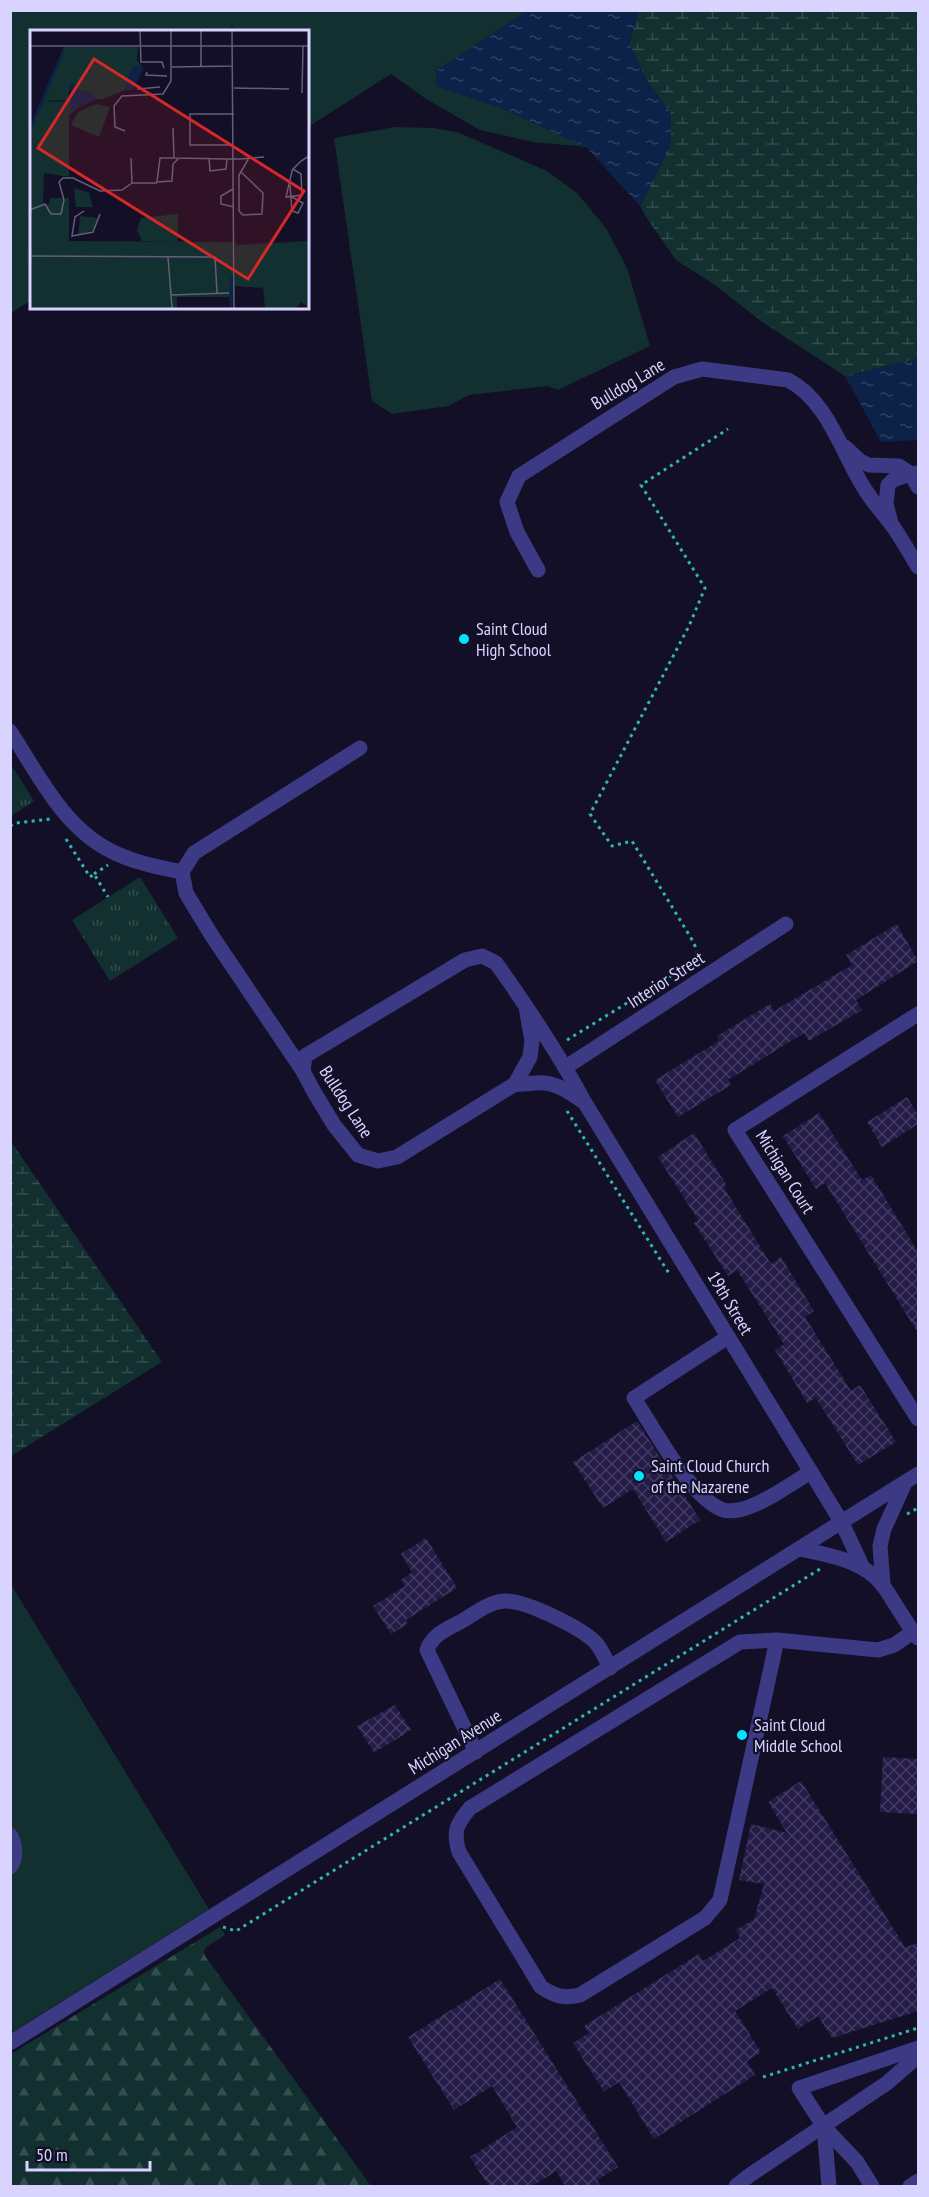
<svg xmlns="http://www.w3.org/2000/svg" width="929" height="2197" font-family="'PT Sans Narrow',sans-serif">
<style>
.green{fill:#12302f}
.forest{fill:url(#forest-firs)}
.wetland{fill:url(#wetland-marsh)}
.park{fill:url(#park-tufts)}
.water{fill:url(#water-ripples)}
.building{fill:url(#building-cross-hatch)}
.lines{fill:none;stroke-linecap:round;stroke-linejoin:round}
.path{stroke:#2fb8b0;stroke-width:3;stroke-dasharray:3 4.5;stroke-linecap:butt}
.minor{stroke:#3d3a85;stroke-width:15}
.poi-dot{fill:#00e5ff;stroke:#130f26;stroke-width:2}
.labels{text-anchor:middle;stroke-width:4.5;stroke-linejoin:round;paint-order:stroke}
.street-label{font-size:18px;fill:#d9d4ff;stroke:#130f26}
.poi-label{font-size:18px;fill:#d9d4ff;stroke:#130f26;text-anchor:start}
.inset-river{fill:none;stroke:#0c2248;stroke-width:3}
.inset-road{fill:none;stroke:#625e7d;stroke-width:1.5}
.view{fill:#d62828;fill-opacity:0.15;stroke:#d62828;stroke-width:3}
.inset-edge{fill:none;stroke:#d9d4ff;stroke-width:3}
</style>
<defs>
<pattern id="forest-firs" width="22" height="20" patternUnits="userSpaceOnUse" patternTransform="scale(1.5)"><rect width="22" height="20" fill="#12302f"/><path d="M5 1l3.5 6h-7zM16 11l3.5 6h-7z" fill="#344d4e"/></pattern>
<pattern id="wetland-marsh" width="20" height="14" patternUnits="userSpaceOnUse" patternTransform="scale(1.5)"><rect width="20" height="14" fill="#12302f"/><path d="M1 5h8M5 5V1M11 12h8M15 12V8" fill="none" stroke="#344d4e"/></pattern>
<pattern id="park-tufts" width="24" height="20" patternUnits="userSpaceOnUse" patternTransform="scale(1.5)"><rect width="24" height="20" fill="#12302f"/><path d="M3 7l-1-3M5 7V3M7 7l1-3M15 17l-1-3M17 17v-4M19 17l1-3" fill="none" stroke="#344d4e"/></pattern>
<pattern id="water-ripples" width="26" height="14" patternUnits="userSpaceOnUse" patternTransform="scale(1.5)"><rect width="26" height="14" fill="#0c2248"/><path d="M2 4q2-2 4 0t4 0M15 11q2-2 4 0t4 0" fill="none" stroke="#2f4163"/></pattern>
<pattern id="building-cross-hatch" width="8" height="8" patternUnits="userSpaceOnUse" patternTransform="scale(1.5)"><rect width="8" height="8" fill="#241b47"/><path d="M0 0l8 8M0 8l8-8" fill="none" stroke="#433b63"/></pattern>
</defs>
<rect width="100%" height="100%" fill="#130f26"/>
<g class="green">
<path d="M 11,11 L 527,11 L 436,71 L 437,86 L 501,108 L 587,147 L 533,142 L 480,130 L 426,99 L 391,74 L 308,127 L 308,32 L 32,32 L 31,300 L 11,313 Z"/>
<path d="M 395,127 L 433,128 L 457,132 L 547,171 L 577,193 L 606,228 L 627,268 L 650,346 L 558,390 L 548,386 L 469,395 L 448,406 L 392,414 L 372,401 L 334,138 Z"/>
<path d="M 10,1583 L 209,1909 L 11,2033 L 10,2033 Z"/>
</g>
<path class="forest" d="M 220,1927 L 225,1935 L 206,1947 L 204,1951 L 205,1956 L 371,2186 L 11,2186 L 11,2054 Z"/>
<g class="wetland">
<path d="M 639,11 L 918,11 L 918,359 L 845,376 L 761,321 L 715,285 L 676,260 L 648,220 L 640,206 L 671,144 L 671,113 L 646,79 L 629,43 Z"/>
<path d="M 10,1140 L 162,1362 L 11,1456 L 10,1456 Z"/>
</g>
<g class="park">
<path d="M 10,763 L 34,801 L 11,816 L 10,816 Z"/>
<path d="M 140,877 L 178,938 L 110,981 L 72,920 Z"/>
</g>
<g class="water">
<path d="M 527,11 L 639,11 L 629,43 L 646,79 L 671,113 L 671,144 L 640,206 L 586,147 L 501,108 L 437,86 L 436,71 Z"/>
<path d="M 918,359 L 918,440 L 881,442 L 845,376 Z"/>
</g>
<g class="building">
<path d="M 897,924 L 918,961 L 856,1000 L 862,1010 L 809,1041 L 804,1033 L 728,1080 L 731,1085 L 678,1117 L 655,1080 L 719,1041 L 717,1036 L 770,1004 L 774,1011 L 852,965 L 846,955 Z"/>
<path d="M 907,1097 L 918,1115 L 918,1124 L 882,1147 L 867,1122 Z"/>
<path d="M 819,1113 L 862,1180 L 871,1175 L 918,1252 L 918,1333 L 825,1183 L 816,1189 L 783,1136 Z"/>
<path d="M 694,1133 L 727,1186 L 724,1188 L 771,1264 L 781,1257 L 814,1311 L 805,1317 L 851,1391 L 860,1385 L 896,1442 L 858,1465 L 816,1398 L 807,1403 L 775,1350 L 784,1344 L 737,1270 L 728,1276 L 694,1223 L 698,1220 L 658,1157 Z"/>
<path d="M 637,1421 L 700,1520 L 666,1542 L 633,1489 L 603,1508 L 573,1462 Z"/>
<path d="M 426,1538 L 457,1588 L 406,1620 L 408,1624 L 391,1634 L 373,1606 L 405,1586 L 401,1580 L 412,1572 L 401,1554 Z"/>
<path d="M 395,1705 L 411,1730 L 374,1753 L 357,1726 Z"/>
<path d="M 883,1757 L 918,1759 L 918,1814 L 880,1812 Z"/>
<path d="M 801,1781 L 905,1947 L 918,1943 L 918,2011 L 832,2038 L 818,2016 L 798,2029 L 772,1988 L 735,2011 L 761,2052 L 747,2061 L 755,2075 L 654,2139 L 619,2082 L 604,2092 L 573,2043 L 589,2033 L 584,2026 L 699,1954 L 703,1961 L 740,1938 L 736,1930 L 754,1919 L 764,1884 L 739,1880 L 751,1824 L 787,1833 L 768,1802 Z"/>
<path d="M 500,1979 L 618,2167 L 597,2180 L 601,2187 L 566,2187 L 556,2171 L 531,2187 L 489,2187 L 470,2157 L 517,2127 L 492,2086 L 454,2110 L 408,2037 Z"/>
</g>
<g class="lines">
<g class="path">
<path d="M 10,826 L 16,823 L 50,819"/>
<path d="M 66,839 L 90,877 L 94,874 L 108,897"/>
<path d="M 94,874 L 108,865"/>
<path d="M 567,1040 L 695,961 L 697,952 L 694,943 L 632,841 L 612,846 L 590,814 L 689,626 L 705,588 L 641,485 L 728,429"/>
<path d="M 567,1111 L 670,1275"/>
<path d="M 907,1514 L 918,1508"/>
<path d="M 223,1927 L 236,1931 L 820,1569"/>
<path d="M 763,2077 L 918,2028"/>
</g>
<g class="minor">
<path d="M 845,447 L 860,461 L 869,465 L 899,466 L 911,474"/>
<path d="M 918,473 L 911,474 L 918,487"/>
<path d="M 890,519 L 886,504 L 888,485 L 893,480 L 911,474"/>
<path d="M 538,570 L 517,532 L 507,502 L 519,476 L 674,377 L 702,369 L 788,380 C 829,401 842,455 866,491 C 874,504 885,515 894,528 C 903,541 910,554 918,567"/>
<path d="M 10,731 C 38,774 63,827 111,851 C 132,862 158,867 182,872"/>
<path d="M 526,1007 L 532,1041 L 530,1057 L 515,1084 L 397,1157 L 378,1161 L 358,1155 L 334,1125 L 314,1092 L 303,1071 L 305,1056 L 465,960 L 482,956 L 496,963 C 528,1008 559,1054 585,1103 L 811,1472 L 842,1523 L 863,1568"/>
<path d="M 918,1014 L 735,1130 L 918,1419"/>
<path d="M 566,1067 L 786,924"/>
<path d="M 303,1071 L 212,936 L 186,893 L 182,872 L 194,853 L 360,748"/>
<path d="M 515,1084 C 525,1085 535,1082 544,1083 C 558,1084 571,1093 582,1101"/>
<path d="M 728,1337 L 634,1398 C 653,1427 691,1499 723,1510 C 729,1512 741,1510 746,1508 C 770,1500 790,1484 811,1472"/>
<path d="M 800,1549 C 829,1555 866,1561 884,1587 C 896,1604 905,1622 918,1638"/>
<path d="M 883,1585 L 880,1546 L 884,1529 L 904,1485"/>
<path d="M 777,1640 L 720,1900 L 705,1918 L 580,1995 C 563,1999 555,1996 541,1987 L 459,1852 C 453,1831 456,1825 470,1808 L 740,1642 L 777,1640 L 878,1650 L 894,1645 L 913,1632"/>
<path d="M 476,1752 L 427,1650 C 433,1634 447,1629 462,1621 C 474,1614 489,1602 504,1601 C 525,1600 582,1628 596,1643 C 602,1650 606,1660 610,1668"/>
<path d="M 10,1835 C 16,1844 17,1859 10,1867"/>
<path d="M 10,2043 L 918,1474"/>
<path d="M 824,2127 L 829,2186"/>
<path d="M 736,2186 L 750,2175 L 887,2083 L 918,2056"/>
<path d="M 872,2186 L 857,2162 L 824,2127 L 799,2088 L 918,2048"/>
<path d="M 910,2186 L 918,2181"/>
</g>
</g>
<g class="poi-dot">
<circle cx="464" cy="639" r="6"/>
<circle cx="639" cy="1476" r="6"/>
<circle cx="742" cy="1735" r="6"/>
</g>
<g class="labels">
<g class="street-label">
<text transform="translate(628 384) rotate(-31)" y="6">Bulldog Lane</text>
<text transform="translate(666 980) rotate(-33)" y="6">Interior Street</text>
<text transform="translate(346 1102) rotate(57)" y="6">Bulldog Lane</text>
<text transform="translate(785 1172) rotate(58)" y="6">Michigan Court</text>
<text transform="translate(730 1303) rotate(59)" y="6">19th Street</text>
<text transform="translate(455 1742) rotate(-32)" y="6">Michigan Avenue</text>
</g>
<g class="poi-label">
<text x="476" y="635">Saint Cloud<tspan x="476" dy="21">High School</tspan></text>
<text x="651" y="1472">Saint Cloud Church<tspan x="651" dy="21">of the Nazarene</tspan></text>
<text x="754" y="1731">Saint Cloud<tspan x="754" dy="21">Middle School</tspan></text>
</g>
</g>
<g transform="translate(30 30)">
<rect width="279" height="279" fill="#130f26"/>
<path d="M 41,68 L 42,81 L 57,71 L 39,85 L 39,147 L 14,143 L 13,174 L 19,174 L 20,168 L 39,168 L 39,211 L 203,212 L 203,267 L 147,267 L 147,278 L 0,278 L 0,98 L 13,71 L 31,72 ZM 66,74 L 80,77 L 69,107 L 41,95 L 48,82 ZM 44,158 L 59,163 L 63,177 L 46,177 ZM 50,186 L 68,188 L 63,200 L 48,205 Z" fill="#12302f"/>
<path d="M 279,211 L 279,278 L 271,272 L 266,278 L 235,278 L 233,258 L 205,256 L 205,212 L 207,215 Z" fill="#12302f"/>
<path d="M 34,17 L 108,17 L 107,30 L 113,38 L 104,36 L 95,60 L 73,69 L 66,69 L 62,63 L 50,61 L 44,54 L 40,55 L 38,70 L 13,71 ZM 148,184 L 148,212 L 112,211 L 107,200 L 111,188 Z" fill="#12302f"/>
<path d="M 106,35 L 113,38 L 111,44 L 103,60 L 95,60 L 99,44 ZM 45,54 L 50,61 L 62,63 L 66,69 L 42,81 L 40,55 Z" fill="#0c2248"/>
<path class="inset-river" d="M 0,100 L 33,22M 201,278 L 202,247"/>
<path class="inset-road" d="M 110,1 L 111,32 L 132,32 L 134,38M 202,1 L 204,278M 0,16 L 279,16M 171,36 L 171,1M 142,37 L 203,36M 117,42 L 116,45 L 137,46M 109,56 L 108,59 L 130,57M 204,58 L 259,59M 272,63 L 273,16M 143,98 L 144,128M 95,101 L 85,97 L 84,76 L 92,66 L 133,64 L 141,51 L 141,1M 203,115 L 160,115 L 160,84 L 204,84M 101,128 L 102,153 L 127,153M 149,128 L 143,134 L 142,151 L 127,152 L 130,128 L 144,128 L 197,129 L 210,129M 179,128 L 180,141 L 196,139 L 197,129M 210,129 L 234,127M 263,139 L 271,144 L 272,165 L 256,167 L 262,141 L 263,139 L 271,131 L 279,126M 211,142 L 233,163 L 232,184 L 213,185 L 209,181 L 209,145 L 219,128M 260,155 L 262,181 L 268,183 L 273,173 L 262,167M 203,159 L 191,166 L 191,174 L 204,177M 0,180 L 15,174 L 21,184 L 31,184 L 34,170 L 29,152 L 33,148 L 43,148 L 70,161 L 92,160 L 102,153M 54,181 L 45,187 L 42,206 L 63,202 L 70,184M 0,226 L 185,227 L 187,263M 138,227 L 142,278M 141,265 L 199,263"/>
<path class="view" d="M 64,29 L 274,161 L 218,249 L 8,118 Z"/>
<rect width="279" height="279" class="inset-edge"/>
</g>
<rect width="929" height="2197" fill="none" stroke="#d9d4ff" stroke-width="24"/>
<path d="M27 2161v9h123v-9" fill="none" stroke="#d9d4ff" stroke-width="3"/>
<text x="36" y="2161" font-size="18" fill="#d9d4ff" stroke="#130f26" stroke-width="4.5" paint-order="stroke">50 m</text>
</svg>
